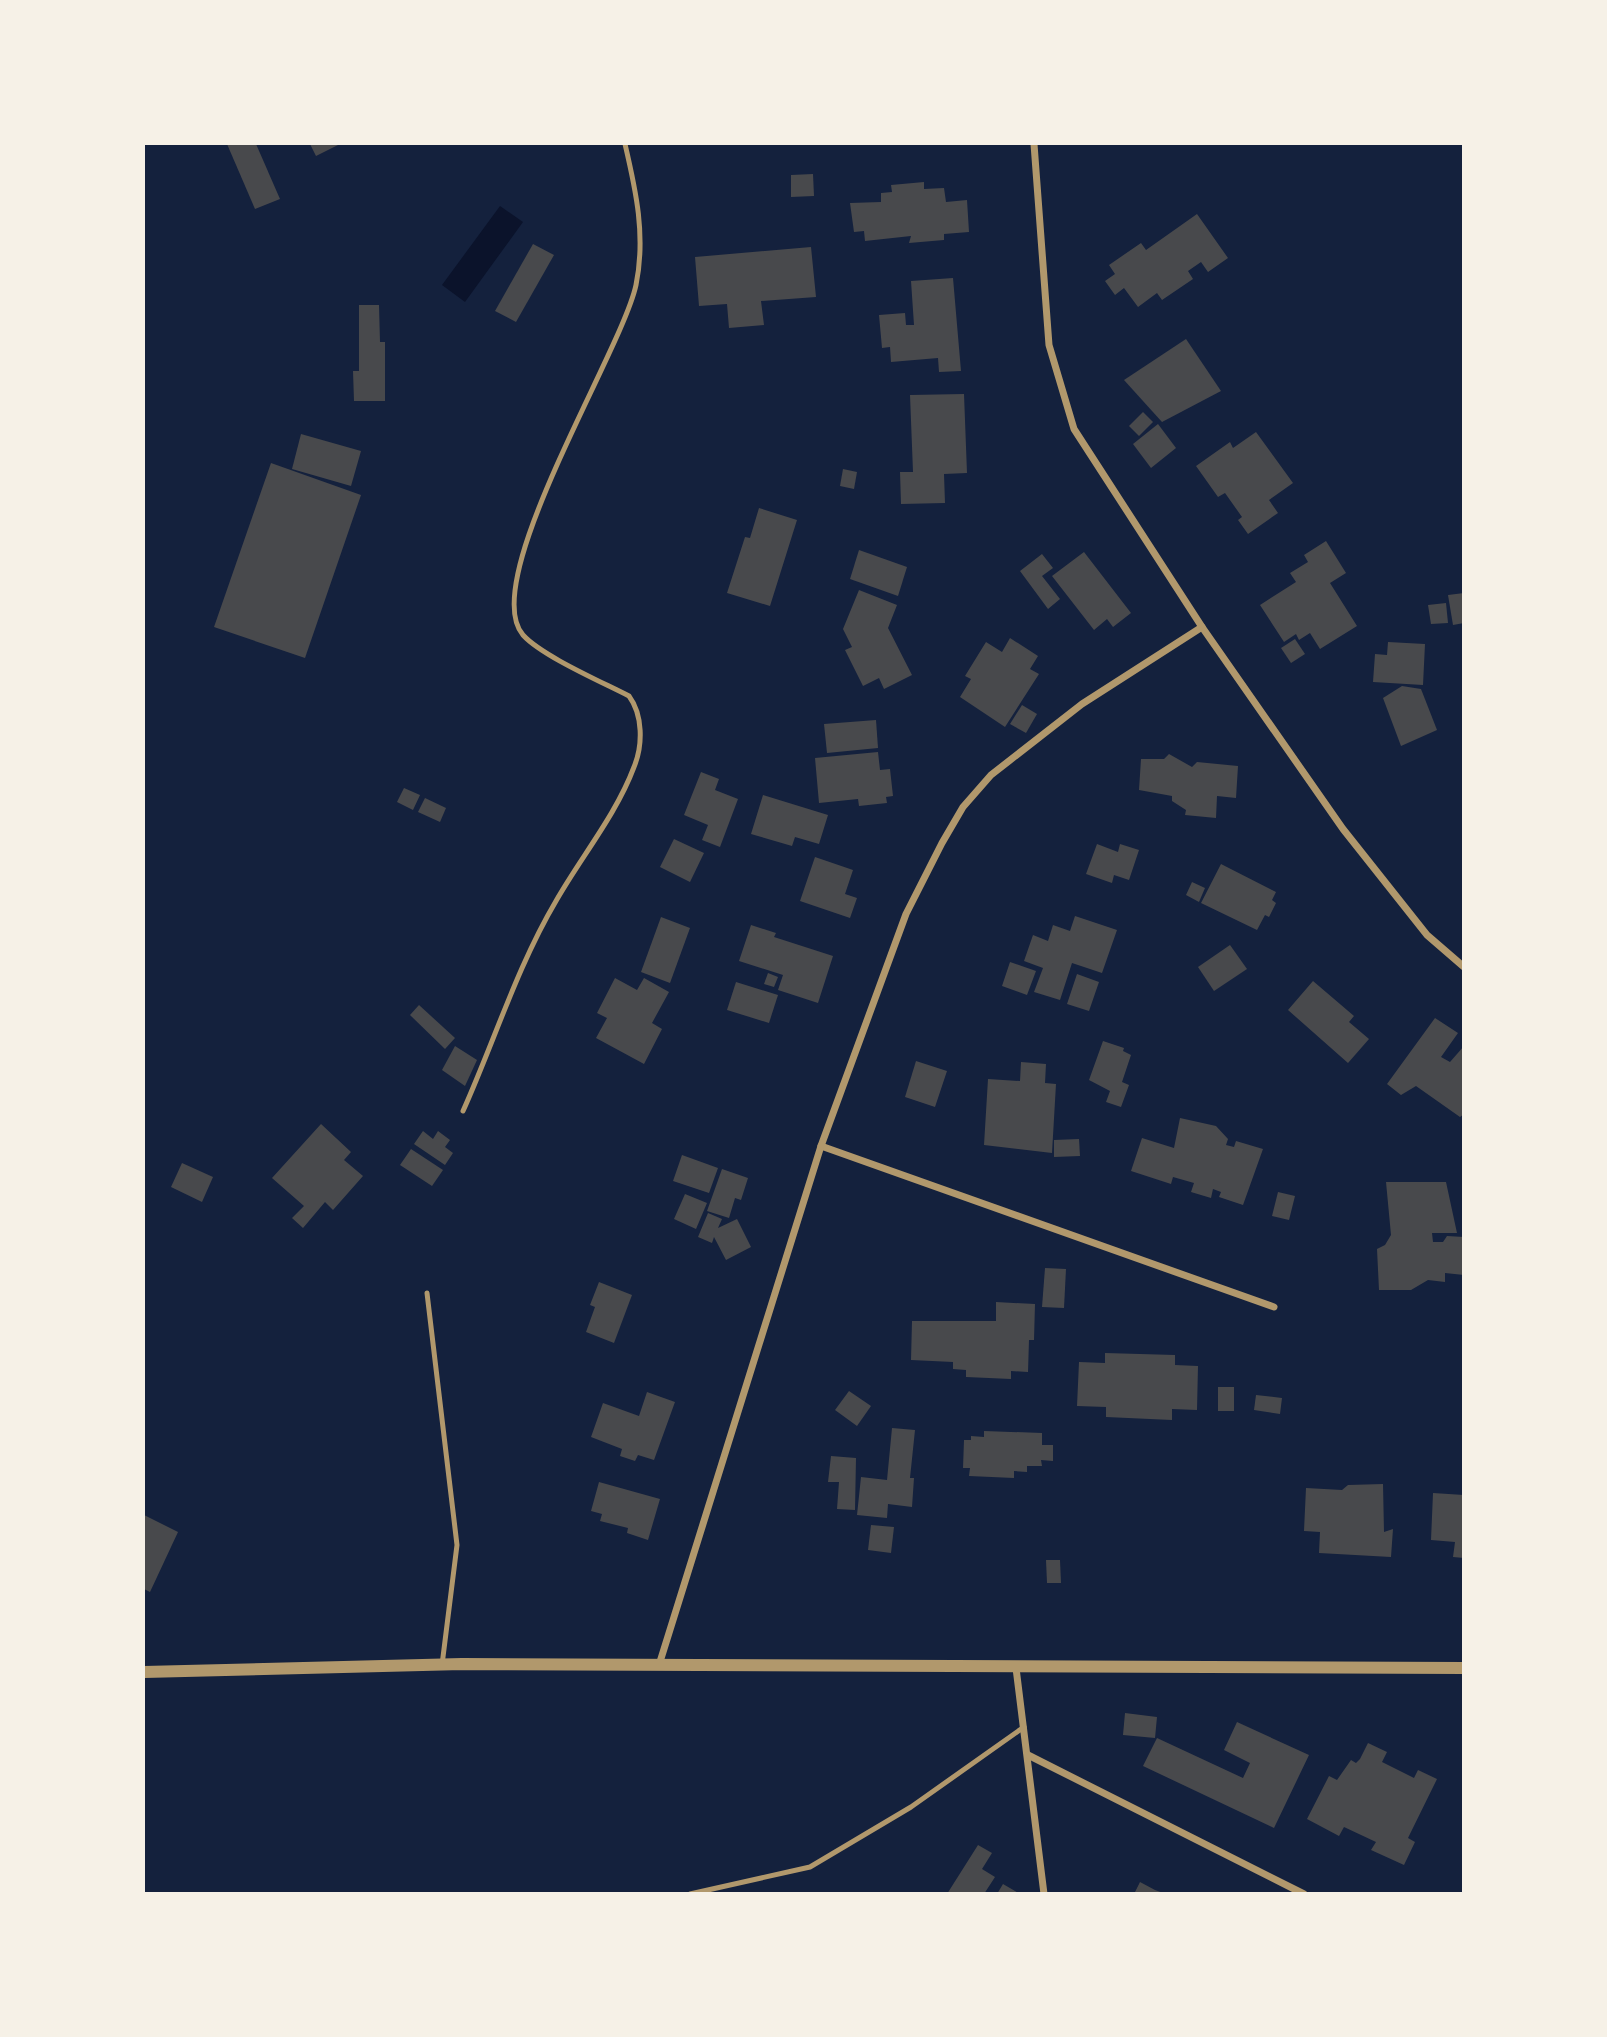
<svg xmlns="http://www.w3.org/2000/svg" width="1607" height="2037" font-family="'Space Grotesk',sans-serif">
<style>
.water{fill:#0b132b}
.building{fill:#48494c}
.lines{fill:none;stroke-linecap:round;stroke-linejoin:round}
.service{stroke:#b1986c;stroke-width:5}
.minor{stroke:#b1986c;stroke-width:7}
.tertiary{stroke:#b1986c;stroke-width:12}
</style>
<rect width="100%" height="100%" fill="#14213d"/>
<path class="water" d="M 500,206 L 523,222 L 465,302 L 442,285 Z"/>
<g class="building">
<path d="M 227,144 L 256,144 L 280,199 L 255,209 Z"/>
<path d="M 310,144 L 340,144 L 316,156 Z"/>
<path d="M 813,174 L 814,196 L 791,197 L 791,175 Z"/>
<path d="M 924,182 L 924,189 L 944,188 L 946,202 L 967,200 L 969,232 L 944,234 L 944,240 L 909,243 L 911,236 L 865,241 L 864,231 L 854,232 L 850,203 L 881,202 L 881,193 L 892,192 L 891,185 Z"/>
<path d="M 1197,214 L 1228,258 L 1208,272 L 1201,262 L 1188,271 L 1193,279 L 1162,300 L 1157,293 L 1138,307 L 1124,288 L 1115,295 L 1105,281 L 1115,274 L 1109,265 L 1141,243 L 1146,250 Z"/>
<path d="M 533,244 L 554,255 L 516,322 L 495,311 Z"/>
<path d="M 811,247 L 816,297 L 761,301 L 764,325 L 729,328 L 727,304 L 699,306 L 695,257 Z"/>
<path d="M 953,278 L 961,371 L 939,372 L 938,358 L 891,362 L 890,347 L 882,348 L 879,315 L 905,313 L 906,325 L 914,325 L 911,281 Z"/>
<path d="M 359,305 L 379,305 L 380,342 L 385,342 L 385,401 L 354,401 L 353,371 L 359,371 Z"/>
<path d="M 1186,339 L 1221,391 L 1162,422 L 1124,380 Z"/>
<path d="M 964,394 L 967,473 L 944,474 L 945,503 L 901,504 L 900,472 L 913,472 L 910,395 Z"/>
<path d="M 1143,412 L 1153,422 L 1139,436 L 1129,426 Z"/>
<path d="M 1158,424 L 1176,448 L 1151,468 L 1133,444 Z"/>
<path d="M 1256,432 L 1293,483 L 1269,500 L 1278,513 L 1248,534 L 1238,520 L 1242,517 L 1225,493 L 1218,497 L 1196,466 L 1230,442 L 1233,448 Z"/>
<path d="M 301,434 L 361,451 L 351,486 L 292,469 Z"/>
<path d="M 271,463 L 361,495 L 305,658 L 214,627 Z"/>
<path d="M 843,469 L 857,472 L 854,489 L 840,486 Z"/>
<path d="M 759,508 L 797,520 L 770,606 L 727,593 L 745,537 L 750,538 Z"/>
<path d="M 1326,541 L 1346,573 L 1330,583 L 1357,626 L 1320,649 L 1310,633 L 1299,640 L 1296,634 L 1284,642 L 1260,605 L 1296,582 L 1290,573 L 1308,562 L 1304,555 Z"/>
<path d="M 859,550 L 907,567 L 898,596 L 850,579 Z"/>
<path d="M 1084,552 L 1131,613 L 1113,627 L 1107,619 L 1094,630 L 1052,576 Z"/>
<path d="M 1042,554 L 1053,568 L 1042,576 L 1060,599 L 1048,609 L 1020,571 Z"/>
<path d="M 859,590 L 897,605 L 888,628 L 912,675 L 884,689 L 879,678 L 863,686 L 845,650 L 852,647 L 843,629 Z"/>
<path d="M 1464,593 L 1464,623 L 1453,625 L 1448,595 Z"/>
<path d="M 1446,603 L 1448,623 L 1431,624 L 1428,605 Z"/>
<path d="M 1010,638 L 1038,656 L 1030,669 L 1039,674 L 1005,727 L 960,697 L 971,679 L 965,676 L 986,642 L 1002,652 Z"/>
<path d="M 1295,639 L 1305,654 L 1291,663 L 1281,648 Z"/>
<path d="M 1388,642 L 1425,644 L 1423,685 L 1373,682 L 1375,654 L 1387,655 Z"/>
<path d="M 1402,686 L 1421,689 L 1437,730 L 1401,746 L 1383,698 Z"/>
<path d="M 1022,705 L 1037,714 L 1026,733 L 1010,724 Z"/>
<path d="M 876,720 L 878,748 L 827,753 L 824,724 Z"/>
<path d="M 878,752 L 880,770 L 890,769 L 893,796 L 886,797 L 887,803 L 859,806 L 858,799 L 819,803 L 815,758 Z"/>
<path d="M 1169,754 L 1192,767 L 1197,762 L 1238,766 L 1236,798 L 1217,796 L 1216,818 L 1185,815 L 1186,810 L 1172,801 L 1172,796 L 1139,790 L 1141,759 L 1164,759 Z"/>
<path d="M 701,772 L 719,779 L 715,790 L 738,799 L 720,847 L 702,840 L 708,825 L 684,815 Z"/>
<path d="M 404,788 L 420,795 L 413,810 L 397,802 Z"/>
<path d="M 763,795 L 828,815 L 819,844 L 795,837 L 792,846 L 751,834 Z"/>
<path d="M 425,798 L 446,808 L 440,822 L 418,812 Z"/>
<path d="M 674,839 L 704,853 L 690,882 L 660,867 Z"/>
<path d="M 1097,844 L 1118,852 L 1120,844 L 1139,850 L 1129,880 L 1114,875 L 1112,883 L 1086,874 Z"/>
<path d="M 815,857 L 853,870 L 845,894 L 857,898 L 850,918 L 800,901 Z"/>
<path d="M 1221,864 L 1276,892 L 1272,900 L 1276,903 L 1269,917 L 1265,915 L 1257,930 L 1201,903 Z"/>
<path d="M 1192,882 L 1205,888 L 1199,902 L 1186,895 Z"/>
<path d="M 1075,916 L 1117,930 L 1102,973 L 1072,963 L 1060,1000 L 1034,992 L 1043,968 L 1024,961 L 1033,935 L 1048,941 L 1053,925 L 1070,931 Z"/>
<path d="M 661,917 L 690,928 L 670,983 L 641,972 Z"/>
<path d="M 751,925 L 776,933 L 774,937 L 833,956 L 818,1003 L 778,990 L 783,975 L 739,961 Z"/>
<path d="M 1230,945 L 1247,969 L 1214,991 L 1198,967 Z"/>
<path d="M 1010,962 L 1036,971 L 1027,995 L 1002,986 Z"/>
<path d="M 768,973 L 778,977 L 774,987 L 764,984 Z"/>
<path d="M 1077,974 L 1099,982 L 1089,1011 L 1067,1004 Z"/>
<path d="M 615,978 L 637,990 L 644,978 L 669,992 L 652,1023 L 662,1029 L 644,1064 L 596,1038 L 607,1018 L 597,1013 Z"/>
<path d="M 1313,981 L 1354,1016 L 1349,1022 L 1369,1039 L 1348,1063 L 1288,1010 Z"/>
<path d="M 736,982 L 778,995 L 769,1023 L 727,1010 Z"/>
<path d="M 419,1005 L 455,1038 L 445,1049 L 410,1015 Z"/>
<path d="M 1435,1018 L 1458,1033 L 1441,1057 L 1450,1062 L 1464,1046 L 1464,1114 L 1460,1117 L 1416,1086 L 1401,1095 L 1387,1084 Z"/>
<path d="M 1103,1041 L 1124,1048 L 1123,1051 L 1131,1055 L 1122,1082 L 1129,1085 L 1121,1107 L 1106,1102 L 1110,1091 L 1089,1080 Z"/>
<path d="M 455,1046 L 477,1060 L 465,1086 L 442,1070 Z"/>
<path d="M 916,1061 L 947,1071 L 935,1107 L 905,1097 Z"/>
<path d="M 1021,1062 L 1046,1064 L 1045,1083 L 1056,1084 L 1052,1153 L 984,1145 L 988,1079 L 1020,1081 Z"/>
<path d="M 1180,1118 L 1216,1126 L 1228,1139 L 1226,1145 L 1234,1147 L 1236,1141 L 1263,1149 L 1243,1205 L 1219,1197 L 1221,1192 L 1213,1189 L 1211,1198 L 1191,1192 L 1194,1183 L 1173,1177 L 1171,1184 L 1131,1171 L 1142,1138 L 1174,1148 Z"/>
<path d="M 321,1124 L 351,1152 L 344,1160 L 363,1176 L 333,1210 L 325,1202 L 303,1228 L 292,1218 L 304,1206 L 272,1178 Z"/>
<path d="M 423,1131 L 433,1139 L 438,1131 L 450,1140 L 445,1147 L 453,1153 L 445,1165 L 414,1144 Z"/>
<path d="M 1079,1139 L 1080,1156 L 1054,1157 L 1054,1140 Z"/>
<path d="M 411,1149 L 443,1170 L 432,1186 L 400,1165 Z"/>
<path d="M 682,1155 L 718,1168 L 709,1193 L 673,1181 Z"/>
<path d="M 182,1163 L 213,1177 L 202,1202 L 171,1187 Z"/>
<path d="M 722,1169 L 748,1178 L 741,1200 L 735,1198 L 729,1218 L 707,1211 Z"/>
<path d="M 1386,1182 L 1446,1182 L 1457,1233 L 1432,1233 L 1433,1242 L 1443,1242 L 1447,1236 L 1464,1237 L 1464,1275 L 1445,1273 L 1445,1282 L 1428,1280 L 1411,1290 L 1379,1290 L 1377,1249 L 1385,1245 L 1391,1235 Z"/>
<path d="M 1278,1192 L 1295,1196 L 1289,1220 L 1272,1216 Z"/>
<path d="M 685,1194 L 707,1203 L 696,1229 L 674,1219 Z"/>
<path d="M 708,1213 L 722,1219 L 718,1228 L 737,1219 L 751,1247 L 726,1260 L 714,1237 L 712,1243 L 698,1237 Z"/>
<path d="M 1045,1268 L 1066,1269 L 1064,1308 L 1042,1307 Z"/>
<path d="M 599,1282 L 632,1295 L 614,1343 L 586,1332 L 595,1307 L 590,1305 Z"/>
<path d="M 996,1302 L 1035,1304 L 1034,1340 L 1029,1340 L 1028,1372 L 1011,1371 L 1011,1379 L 966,1377 L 966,1370 L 953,1369 L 953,1362 L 911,1360 L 912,1321 L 996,1321 Z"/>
<path d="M 1105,1353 L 1175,1355 L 1175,1365 L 1198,1366 L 1197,1410 L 1172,1409 L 1172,1420 L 1106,1417 L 1106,1407 L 1077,1406 L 1079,1362 L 1105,1363 Z"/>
<rect x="1218" y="1387" width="16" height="24"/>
<path d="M 849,1391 L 871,1406 L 857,1426 L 835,1410 Z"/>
<path d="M 647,1392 L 675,1402 L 654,1460 L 638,1455 L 635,1461 L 620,1456 L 622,1449 L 591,1437 L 603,1403 L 639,1416 Z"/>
<path d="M 1256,1395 L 1282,1398 L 1280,1414 L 1254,1410 Z"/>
<path d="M 892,1428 L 915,1430 L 910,1478 L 914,1478 L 912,1507 L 888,1504 L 887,1518 L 857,1515 L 861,1477 L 887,1480 Z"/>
<path d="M 984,1431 L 1042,1433 L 1042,1445 L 1053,1445 L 1053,1461 L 1041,1460 L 1042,1466 L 1027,1466 L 1027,1472 L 1014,1471 L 1014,1478 L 969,1476 L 970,1468 L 963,1468 L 964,1440 L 971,1440 L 971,1436 L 984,1437 Z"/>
<path d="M 831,1456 L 856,1458 L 855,1510 L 837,1509 L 839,1482 L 828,1482 Z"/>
<path d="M 599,1482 L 660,1499 L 648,1540 L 627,1533 L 628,1528 L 600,1521 L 602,1514 L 591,1511 Z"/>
<path d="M 1383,1484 L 1384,1532 L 1393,1529 L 1391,1557 L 1319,1553 L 1320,1532 L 1304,1531 L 1306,1488 L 1342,1490 L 1348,1485 Z"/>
<path d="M 1433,1493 L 1464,1495 L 1464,1558 L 1453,1557 L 1455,1542 L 1431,1540 Z"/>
<path d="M 144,1515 L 178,1532 L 150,1592 L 144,1589 Z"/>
<path d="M 871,1525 L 894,1527 L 891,1553 L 868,1550 Z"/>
<path d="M 1046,1560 L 1060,1560 L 1061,1583 L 1047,1583 Z"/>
<path d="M 1125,1713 L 1157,1717 L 1155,1738 L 1123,1735 Z"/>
<path d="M 1237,1722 L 1309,1755 L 1274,1828 L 1143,1766 L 1157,1738 L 1243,1778 L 1250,1763 L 1224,1750 Z"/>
<path d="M 1368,1743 L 1387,1752 L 1382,1762 L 1414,1778 L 1418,1770 L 1437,1779 L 1408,1838 L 1415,1842 L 1404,1865 L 1371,1850 L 1376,1842 L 1344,1827 L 1339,1836 L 1307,1819 L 1329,1776 L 1337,1780 L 1351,1760 L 1356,1763 L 1360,1759 Z"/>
<path d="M 978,1845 L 992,1853 L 982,1869 L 995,1877 L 984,1894 L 947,1894 Z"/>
<path d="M 1140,1882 L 1155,1890 L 1166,1894 L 1134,1894 Z"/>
<path d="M 1003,1884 L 1020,1894 L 997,1894 Z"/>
</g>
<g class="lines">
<g class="service">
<path d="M 463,1111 C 494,1042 517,967 556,901 C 581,857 616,815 634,767 C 643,745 643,715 629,696 C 602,682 542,656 523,635 C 477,582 622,351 636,285 C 646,236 636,191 625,144"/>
<path d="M 427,1293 L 457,1545 L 442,1665"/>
<path d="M 690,1894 L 810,1867 L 911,1807 L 1024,1727"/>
</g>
<g class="minor">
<path d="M 1034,144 L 1049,345 L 1074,429 L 1202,627 L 1343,829 L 1427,935 L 1464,967"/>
<path d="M 821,1146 L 1274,1307"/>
<path d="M 659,1665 L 821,1146 L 906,914 L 942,843 L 963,807 L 991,775 L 1082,704 L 1202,627"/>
<path d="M 1016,1668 L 1044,1894"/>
<path d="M 1028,1755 L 1304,1894"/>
</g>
<path class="tertiary" d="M 144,1672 L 462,1664 L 1464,1668"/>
</g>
<rect width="1607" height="2037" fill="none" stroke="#f6f1e7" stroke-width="290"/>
</svg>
